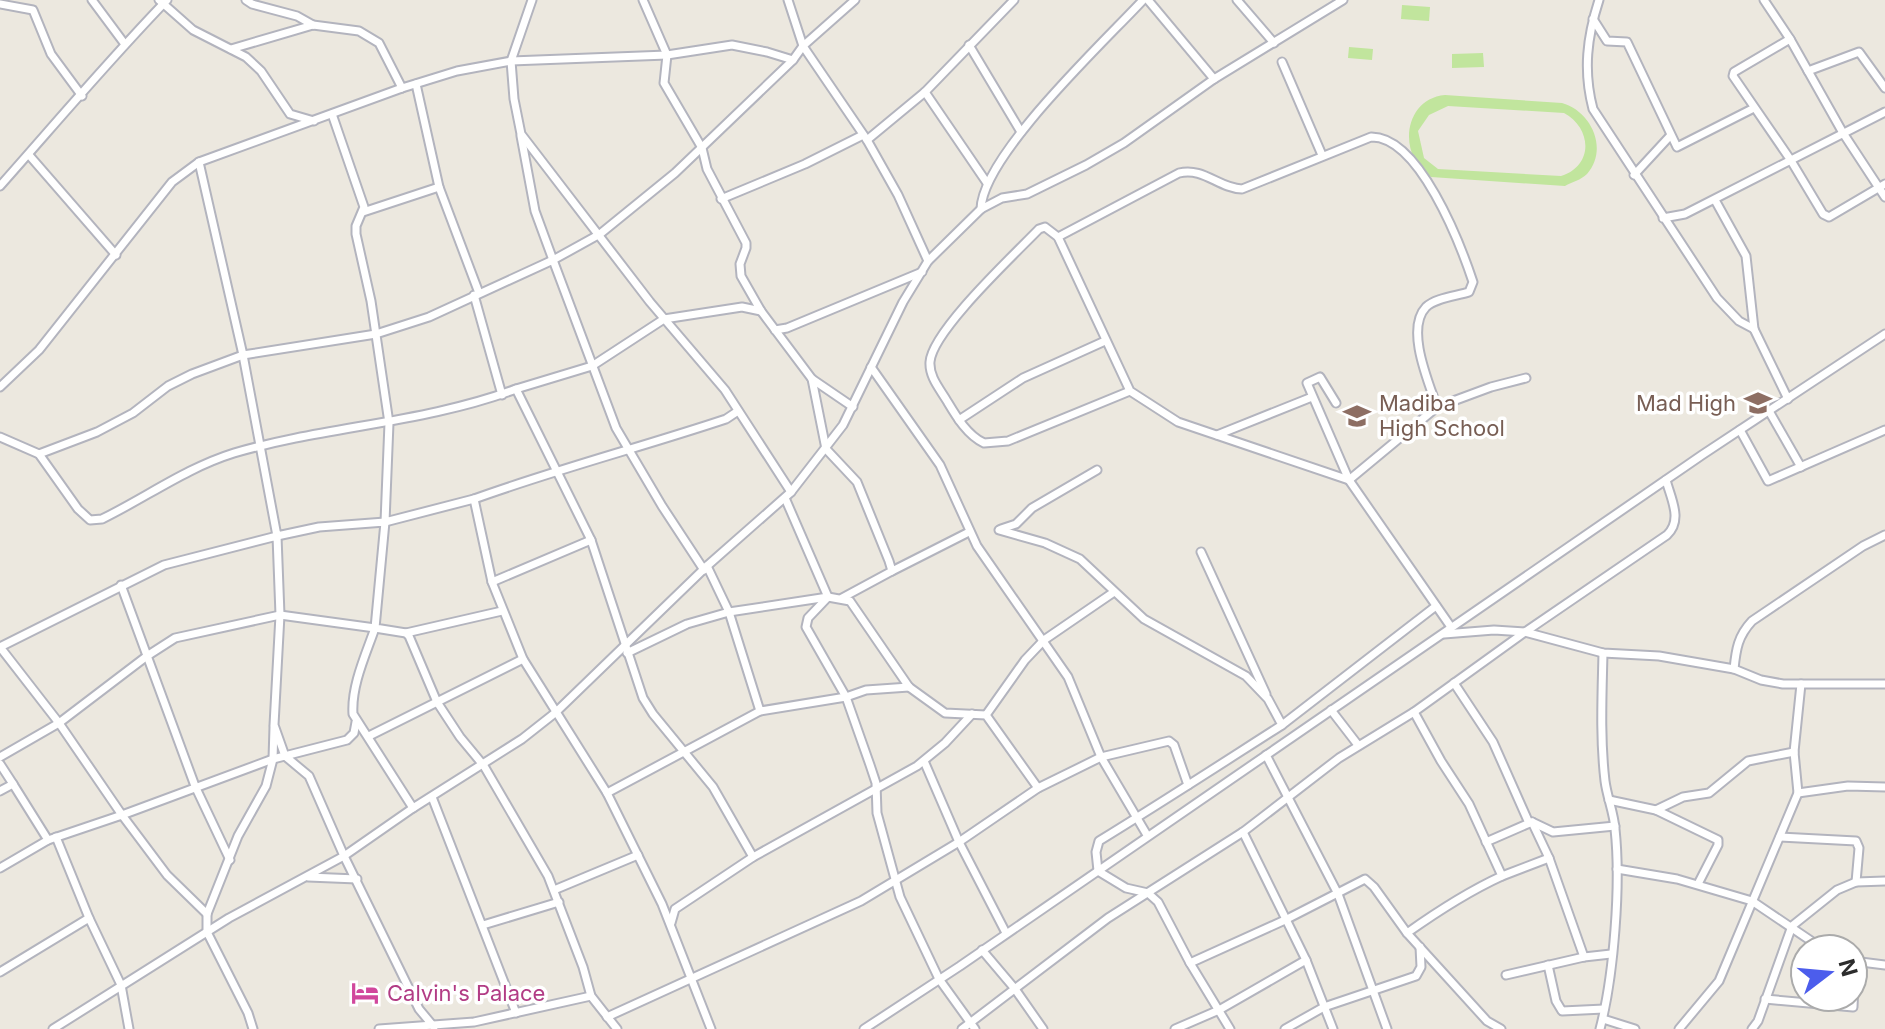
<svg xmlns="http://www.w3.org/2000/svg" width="1885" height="1029" font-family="Inter,sans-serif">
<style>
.pitch{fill:#c1e59d;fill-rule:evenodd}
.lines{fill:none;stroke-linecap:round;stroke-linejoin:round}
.minor-casing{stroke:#b3b4be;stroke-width:11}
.minor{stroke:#fff;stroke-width:7}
.labels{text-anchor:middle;stroke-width:7;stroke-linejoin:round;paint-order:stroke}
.education-label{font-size:22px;fill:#785e54;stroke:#fff;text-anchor:start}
.hotel-label{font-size:22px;fill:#b23c85;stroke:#fff;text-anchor:start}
</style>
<rect width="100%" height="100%" fill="#ece8df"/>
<g class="pitch">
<path d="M 1402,5 L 1430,7 L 1429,21 L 1401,19 Z"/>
<path d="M 1349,47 L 1373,49 L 1372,60 L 1348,58 Z"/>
<path d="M 1483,53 L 1484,67 L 1452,68 L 1452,54 Z"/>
<path d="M 1445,95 L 1562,103 C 1591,111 1609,149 1587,174 C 1581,180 1572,182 1565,186 L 1431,177 C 1397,156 1403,99 1445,95 ZM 1448,106 L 1564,113 C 1592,128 1594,166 1561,176 L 1438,169 L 1424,158 L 1418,131 L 1429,115 Z"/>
</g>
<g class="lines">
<g class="minor-casing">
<g id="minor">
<path d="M 92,0 L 124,43"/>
<path d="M 159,0 L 193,30 L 246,57 L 261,71 L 290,114 L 314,121"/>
<path d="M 246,0 L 252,4 L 297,16 L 313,25"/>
<path d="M 532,0 L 511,61 L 514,99 L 521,134 L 650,302 L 725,390 L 791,492"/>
<path d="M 643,0 L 667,55 L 664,83 L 702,148 L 707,169 L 746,243 L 746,248 L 740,264 L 741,276 L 761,311 L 812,379 L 826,449 L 857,482 L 889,561 L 892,571 L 842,598"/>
<path d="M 855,0 L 803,46 L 867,140 L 898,195 L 928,261"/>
<path d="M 1148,0 L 1214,79"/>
<path d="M 1237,0 L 1274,43"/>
<path d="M 1599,0 C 1587,37 1583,71 1593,109 L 1717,298 L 1739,321 L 1754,329 L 1788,399"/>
<path d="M 1764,0 L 1790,39 L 1843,133 L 1885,197"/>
<path d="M 0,4 L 33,10 L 51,54 L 82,96"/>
<path d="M 1593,19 L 1607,41 L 1627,42 L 1677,147 L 1754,108"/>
<path d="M 1790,39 L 1734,72 L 1733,76 L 1790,159 L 1823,214 L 1829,217 L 1885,184"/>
<path d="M 969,45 L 1021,132"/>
<path d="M 231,49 L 313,25 L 359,31 L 379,43 L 402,88"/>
<path d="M 1282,62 L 1322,155"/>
<path d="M 1808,71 L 1859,52 L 1885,88"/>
<path d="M 416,84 L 439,187 L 479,293"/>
<path d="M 925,92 L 987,183"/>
<path d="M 332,114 L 364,207 L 356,226 L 356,234 L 371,301 L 389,423 L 385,522 L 474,499 L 492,582 L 523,659"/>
<path d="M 521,136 L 535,211 L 553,260 L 600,234 L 675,173 L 793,60"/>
<path d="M 867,140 L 925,92 L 1014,0"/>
<path d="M 29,155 L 116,255"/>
<path d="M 199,162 L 243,355 L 277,536 L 319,527 L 385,522 L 375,628 L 406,633 L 409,636 L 437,702 L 460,737 L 484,766 L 548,876 L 583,967 L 591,996 L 617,1029"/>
<path d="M 1634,175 L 1670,136"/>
<path d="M 0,186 C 55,124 109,60 167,0"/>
<path d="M 721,199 L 805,164 L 863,135"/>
<path d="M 1715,200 L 1746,256 L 1754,329"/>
<path d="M 981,209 C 982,156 1104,42 1143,0"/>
<path d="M 363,212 L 439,187"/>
<path d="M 1663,218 L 1685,214 L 1885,112"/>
<path d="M 1058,237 L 1179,173 C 1204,167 1218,188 1242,189 L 1371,137 C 1419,136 1460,243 1473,282 L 1469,292 C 1456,296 1435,298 1426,307 C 1405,329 1429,383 1437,407"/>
<path d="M 474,295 L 502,395"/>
<path d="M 775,330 L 787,328 L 922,272"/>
<path d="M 871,367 L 940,465 L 977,546 L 1068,677 L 1101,757 L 1147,835"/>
<path d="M 812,379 L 853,407"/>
<path d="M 0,387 L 39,350 L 172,182 L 199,162 L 402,88 L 457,71 L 511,61 L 667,55 L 732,45 L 767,52 L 793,60 L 803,46 L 788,0"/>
<path d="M 516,389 L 592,366 L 664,319 L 742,307 L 761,311"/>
<path d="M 1130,391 L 1008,441 L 984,443 C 967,435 956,416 947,401 C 940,389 929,377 930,362 C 932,331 1015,254 1039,229 L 1045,227 L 1058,237 L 1130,391 L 1178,422 L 1349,480 L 1437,407 L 1491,387 L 1526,378"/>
<path d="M 1336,403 L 1320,377 L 1307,383 L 1349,480 L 1451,627"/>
<path d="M 1769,411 L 1801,467"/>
<path d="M 959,420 L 1023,378 L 1105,341"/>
<path d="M 1740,430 L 1768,481 L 1885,430"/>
<path d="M 1217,435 L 1312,397"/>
<path d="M 0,437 L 39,454 L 78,509 L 90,520 L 102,519 C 147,497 186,468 234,453 C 326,426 425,423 516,389 L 591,540 L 643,698 L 653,714 L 713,787 L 753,857"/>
<path d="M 39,454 L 97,432 L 133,413 L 168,386 L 192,374 L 243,355 L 376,334 L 429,317 L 553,260 L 616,428 L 662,506 L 704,570"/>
<path d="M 785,498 L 828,597 L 808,618 L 806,627 L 846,697 L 870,765 L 876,783 L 877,813 L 900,897 L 939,979 L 975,1029"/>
<path d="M 474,499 C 557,469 642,447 726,419 L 738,411"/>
<path d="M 1001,529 L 1016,524 L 1032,508 L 1097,470"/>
<path d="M 999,530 L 1045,543 L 1080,559 L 1144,619 L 1246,676 L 1268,699 L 1282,725 C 1221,764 1161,803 1099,841 L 1096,852 L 1098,871 L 1126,888 L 1148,893 L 1158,902 L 1190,963 L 1230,1029"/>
<path d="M 1201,552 L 1266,694"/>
<path d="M 707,566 L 729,612 L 760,711"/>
<path d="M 892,571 L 969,532"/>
<path d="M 492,582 L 591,540"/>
<path d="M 121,585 L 195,786 L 230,860"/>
<path d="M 406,633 L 502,611"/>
<path d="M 1444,634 L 1494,630 L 1525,632 L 1603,653 L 1659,656 L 1734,669 L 1761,680 L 1783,684 L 1885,684"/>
<path d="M 627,653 L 687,624 L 729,612 L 828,597 L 850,601 L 909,687 L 945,713 L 986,715 L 1038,788"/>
<path d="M 1734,669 C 1736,649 1738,636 1752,621 L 1863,546 L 1885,535"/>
<path d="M 1454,683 L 1493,742 L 1529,823"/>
<path d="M 1331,710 L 1358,745"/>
<path d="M 986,715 L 1025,660 L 1044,640 L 1114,592"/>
<path d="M 356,722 L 354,733 L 347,740 L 273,759 L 122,815 L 59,723 L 0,647 L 164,565 L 277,536 L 280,615 L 274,725 L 285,756 L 309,776 L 344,856 L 419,1009 L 434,1027"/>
<path d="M 1282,725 L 1436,606"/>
<path d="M 369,736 L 523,659 L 607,793 L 662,904 L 711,1029"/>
<path d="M 1266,755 L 1338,894 L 1387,1029"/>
<path d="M 0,757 L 59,723 L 147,656 L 175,638 L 280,615 L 375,628 C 366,654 351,686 353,714 L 413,808"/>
<path d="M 924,761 L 959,842 L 1006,933"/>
<path d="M 0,764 L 13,784 L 0,791"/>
<path d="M 607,793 L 760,711 L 846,697 L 866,690 L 909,687"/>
<path d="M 1798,793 L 1848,786 L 1885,787"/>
<path d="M 432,797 L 516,1013"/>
<path d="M 1609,800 L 1656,810 L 1718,840 L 1718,845 L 1698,884"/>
<path d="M 1656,810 L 1683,797 L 1709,793 L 1748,761 L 1794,752"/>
<path d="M 1532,822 L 1549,858 L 1584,957"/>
<path d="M 1243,832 L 1306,960 L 1333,1029"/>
<path d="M 56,837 L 89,918"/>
<path d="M 1780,837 L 1856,841 L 1859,848 L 1856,882"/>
<path d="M 48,840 L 122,815 L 167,875 L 207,914"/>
<path d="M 1486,842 L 1532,822 L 1553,832 L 1615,826"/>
<path d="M 0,868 L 48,840 L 13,784"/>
<path d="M 1617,869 L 1677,879 L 1752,901 L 1823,949"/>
<path d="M 1502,876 L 1549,858"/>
<path d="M 308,877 L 357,879"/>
<path d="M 554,890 L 638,855"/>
<path d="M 671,923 L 675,909 L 753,857 L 917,766 L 945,743 L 972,714"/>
<path d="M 483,925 L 559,902"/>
<path d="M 1407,933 C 1438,911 1467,892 1502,876 L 1469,804 L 1441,761 L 1414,712"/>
<path d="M 982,950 L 1015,989 L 1043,1029"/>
<path d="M 1853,961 L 1885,965"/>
<path d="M 1190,963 L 1285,920 L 1365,879 L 1374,887 L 1407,933 L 1487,1021 L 1501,1029"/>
<path d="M 1548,965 L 1556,1001 L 1562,1011 L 1604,1009"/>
<path d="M 0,972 L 89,918 L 121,985 L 129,1029"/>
<path d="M 1506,975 L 1584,957 L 1611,954"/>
<path d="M 1765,999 L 1853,1007 L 1855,962"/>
<path d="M 607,1017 L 861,901 L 959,842 L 1038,788 L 1101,757 L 1169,741 L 1174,745 L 1188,785"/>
<path d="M 1603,1019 L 1635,1029"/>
<path d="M 53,1029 L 229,918 L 344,856 L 413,808 L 522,739 L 555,713 L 707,566 L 791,492 L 843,425 L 903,302 L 928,261 L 981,209 L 1002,198 L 1027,194 L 1086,165 L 1124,143 L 1214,79 L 1343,0"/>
<path d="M 253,1029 L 248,1013 L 207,932 L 207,914 L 238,836 L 266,786 L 273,759 L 274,727"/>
<path d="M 379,1029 L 474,1022 L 591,996"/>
<path d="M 864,1029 L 960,966 L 1702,455 L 1885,334"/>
<path d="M 962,1029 L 1108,918 L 1243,832 L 1339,758 L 1414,712 L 1525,632 L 1667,535 C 1683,520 1671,499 1666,480"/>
<path d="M 1175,1029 L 1219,1010 L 1306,960"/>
<path d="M 1285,1029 L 1324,1007 L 1416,976 L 1421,967 L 1420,947"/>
<path d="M 1600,1029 C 1614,975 1621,884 1615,829 C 1614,813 1607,797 1605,781 C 1600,738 1602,696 1603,653"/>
<path d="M 1679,1029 L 1719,981 L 1798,793 L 1794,752 L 1801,684"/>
<path d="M 1752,1029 L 1758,1021 L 1792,926 L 1837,890 L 1856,882 L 1885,881"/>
</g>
</g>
<use href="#minor" class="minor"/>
</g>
<defs>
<g id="school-bare" transform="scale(2.16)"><path d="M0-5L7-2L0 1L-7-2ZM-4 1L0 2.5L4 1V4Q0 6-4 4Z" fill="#8d6e63" stroke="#fff" stroke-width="2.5" paint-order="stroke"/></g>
<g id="hotel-bare" transform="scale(2.16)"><path d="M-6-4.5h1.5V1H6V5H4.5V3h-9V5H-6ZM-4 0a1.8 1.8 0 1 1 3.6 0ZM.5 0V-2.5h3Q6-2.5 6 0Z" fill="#d1479c" stroke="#fff" stroke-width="2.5" paint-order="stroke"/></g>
</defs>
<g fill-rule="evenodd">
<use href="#school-bare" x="1758" y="403"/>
<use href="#school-bare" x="1357" y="416"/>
<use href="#hotel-bare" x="365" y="993"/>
</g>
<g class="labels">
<g class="education-label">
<text x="1379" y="411">Madiba<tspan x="1379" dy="25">High School</tspan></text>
<text x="1736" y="411" text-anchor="end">Mad High</text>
</g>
<g class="hotel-label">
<text x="387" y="1001">Calvin's Palace</text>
</g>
</g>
<g transform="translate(1829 973) rotate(74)"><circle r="38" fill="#ffffff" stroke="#ababab" stroke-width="2"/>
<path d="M0-6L14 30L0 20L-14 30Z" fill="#4c5dec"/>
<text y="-12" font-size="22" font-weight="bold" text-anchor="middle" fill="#2c2c2c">N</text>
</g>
</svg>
